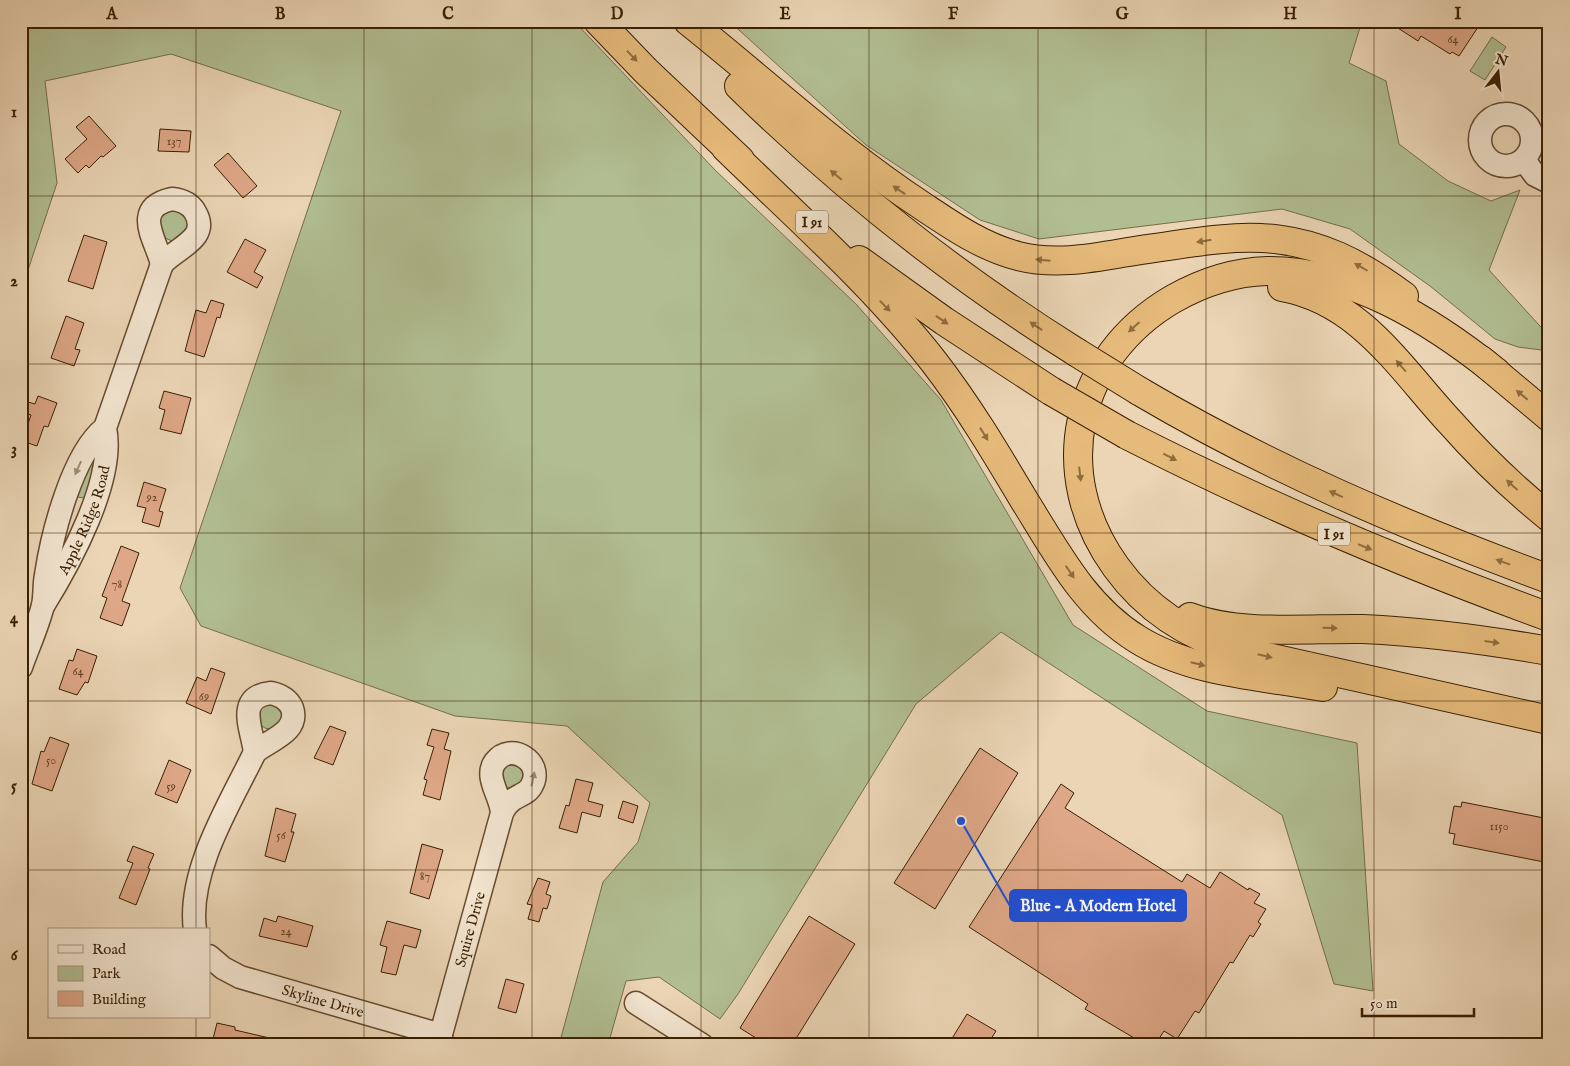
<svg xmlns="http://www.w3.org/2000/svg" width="1570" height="1066" font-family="'IM FELL English',serif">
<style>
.green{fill:#b1be92;stroke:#756e49}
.building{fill:#dea787;stroke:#391f00}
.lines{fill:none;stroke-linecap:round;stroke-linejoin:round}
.minor-casing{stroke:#664c2d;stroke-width:25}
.highway-casing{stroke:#391f00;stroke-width:30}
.minor{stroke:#f2e4cf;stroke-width:22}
.highway{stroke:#e6ba7a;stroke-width:28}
.highway-bridge-casing{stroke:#391f00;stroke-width:30;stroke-linecap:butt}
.highway-bridge{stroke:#e6ba7a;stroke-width:28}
.oneway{fill:#906c3d}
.oneway2{fill:#9f8b72}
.grid{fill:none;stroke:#391f00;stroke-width:1;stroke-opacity:0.55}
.labels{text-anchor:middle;stroke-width:4;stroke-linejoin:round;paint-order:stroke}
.number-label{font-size:12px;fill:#624122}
.shield{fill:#f2e4cf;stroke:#705a3e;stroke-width:1}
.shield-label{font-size:14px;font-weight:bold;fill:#391f00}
.street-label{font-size:15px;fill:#391f00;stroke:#f2e4cf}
.leader{fill:none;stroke:#1d4ed8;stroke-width:2}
.callout-dot{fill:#1d4ed8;stroke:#f2e4cf;stroke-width:2}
.callout{fill:#1d4ed8;stroke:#1d4ed8;stroke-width:2}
.callout-label{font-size:16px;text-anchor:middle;font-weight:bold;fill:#fff}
.neatline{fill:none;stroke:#391f00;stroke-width:2}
.grid-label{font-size:16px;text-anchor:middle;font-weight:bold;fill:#391f00}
</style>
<rect width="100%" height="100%" fill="#ebd5b5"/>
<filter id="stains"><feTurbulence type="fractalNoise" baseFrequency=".004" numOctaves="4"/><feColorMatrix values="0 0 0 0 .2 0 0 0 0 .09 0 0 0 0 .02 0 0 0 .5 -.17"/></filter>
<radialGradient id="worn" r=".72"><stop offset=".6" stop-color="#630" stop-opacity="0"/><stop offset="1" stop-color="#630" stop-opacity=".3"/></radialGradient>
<g class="green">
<path d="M 21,21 L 574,21 L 715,170 L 856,304 L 941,400 L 1073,625 L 1207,711 L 1357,743 L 1373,991 L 1334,984 L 1282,815 L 1001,632 L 916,704 L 738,994 L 720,1019 L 659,977 L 626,981 L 608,1045 L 559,1045 L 603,882 L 638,842 L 650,803 L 567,726 L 455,716 L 201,626 L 180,588 L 341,111 L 171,54 L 45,81 L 57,183 L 21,291 Z"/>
<path d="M 729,21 L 1362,21 L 1349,63 L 1386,81 L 1399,144 L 1448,181 L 1491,201 L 1520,190 L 1489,270 L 1549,336 L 1549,351 L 1518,347 L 1495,339 L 1430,286 L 1350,229 L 1282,209 L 1039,239 L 980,220 L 866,145 Z"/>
<path d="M 1492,37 L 1506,47 L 1485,80 L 1470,71 Z"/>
<path d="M 173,208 L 187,215 L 189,231 L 172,241 L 163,237 L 158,222 L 163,213 Z"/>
<path d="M 97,443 L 89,493 L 84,498 L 77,497 Z"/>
<circle cx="270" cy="716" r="13"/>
<path d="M 519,763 L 526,778 L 512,789 L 503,786 L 500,768 L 503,765 Z"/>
</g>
<g class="building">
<path d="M 1387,21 L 1482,21 L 1459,56 L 1452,52 L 1450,54 L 1421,36 L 1418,41 Z"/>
<path d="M 89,116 L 116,146 L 103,157 L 101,156 L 89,168 L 86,165 L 78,173 L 65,159 L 87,139 L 76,127 Z"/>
<path d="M 160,129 L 191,131 L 189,152 L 158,151 Z"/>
<path d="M 228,153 L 257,186 L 243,198 L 214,165 Z"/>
<path d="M 84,235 L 107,242 L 93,289 L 68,281 Z"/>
<path d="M 245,239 L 266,250 L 254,272 L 263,277 L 257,288 L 227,272 Z"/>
<path d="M 211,300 L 224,304 L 220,318 L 217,317 L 204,357 L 185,351 L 196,310 L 206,313 Z"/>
<path d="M 66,316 L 84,323 L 75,349 L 80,350 L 74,366 L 51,358 Z"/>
<path d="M 164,391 L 191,398 L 181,434 L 160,429 L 165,410 L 159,408 Z"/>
<path d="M 38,396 L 57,403 L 48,427 L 44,426 L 37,446 L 22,441 L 31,415 L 24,413 L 28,402 L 35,404 Z"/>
<path d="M 144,482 L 166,489 L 159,511 L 163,512 L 159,527 L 142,522 L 146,508 L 137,506 Z"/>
<path d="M 121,546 L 139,553 L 122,601 L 130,604 L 122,626 L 100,618 L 107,598 L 102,596 Z"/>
<path d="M 77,649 L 97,656 L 88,683 L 85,682 L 77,695 L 59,689 L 69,660 L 73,661 Z"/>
<path d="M 211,668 L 225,673 L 211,714 L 186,703 L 197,677 L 206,681 Z"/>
<path d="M 330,726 L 346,732 L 333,765 L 314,758 Z"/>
<path d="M 432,729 L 449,733 L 444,749 L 451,751 L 440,800 L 423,795 L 427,780 L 424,779 L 434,747 L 427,745 Z"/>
<path d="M 50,737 L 69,744 L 52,791 L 32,784 L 41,751 L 44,752 Z"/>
<path d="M 980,748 L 1018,773 L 935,909 L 894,883 Z"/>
<path d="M 169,760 L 191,770 L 177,803 L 155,794 Z"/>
<path d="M 576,779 L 593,783 L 588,801 L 603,805 L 600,817 L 582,812 L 577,833 L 559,828 L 566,805 L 569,806 Z"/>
<path d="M 1061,784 L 1074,793 L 1065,808 L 1182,882 L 1187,874 L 1210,888 L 1220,872 L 1248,890 L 1249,888 L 1260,894 L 1254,903 L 1266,909 L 1258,922 L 1261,924 L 1253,937 L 1250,935 L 1233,963 L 1230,962 L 1199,1013 L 1195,1011 L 1177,1039 L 1164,1031 L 1155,1045 L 1146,1045 L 1085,1009 L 1088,1004 L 969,927 Z"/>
<path d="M 623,801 L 638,806 L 633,823 L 618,818 Z"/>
<path d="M 1462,802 L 1549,819 L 1549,863 L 1453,844 L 1455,834 L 1449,833 L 1454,806 L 1461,807 Z"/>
<path d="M 276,808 L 296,814 L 291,832 L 294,832 L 285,862 L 265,856 Z"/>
<path d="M 422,844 L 443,850 L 429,899 L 410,893 Z"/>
<path d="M 133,846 L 154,854 L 148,868 L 150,869 L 136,905 L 119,898 L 133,863 L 127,861 Z"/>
<path d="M 538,878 L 550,882 L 546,894 L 551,896 L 547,909 L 543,908 L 539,922 L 528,919 L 532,905 L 527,904 Z"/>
<path d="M 278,916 L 313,926 L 307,947 L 259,936 L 264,918 L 276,922 Z"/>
<path d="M 809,916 L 855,944 L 792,1045 L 767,1045 L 740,1028 Z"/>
<path d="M 387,921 L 421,930 L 416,948 L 404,945 L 396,975 L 381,972 L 387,947 L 380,945 Z"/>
<path d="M 506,979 L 524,984 L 516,1013 L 498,1008 Z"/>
<path d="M 967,1014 L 996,1031 L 987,1045 L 948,1045 Z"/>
<path d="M 217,1023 L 235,1027 L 235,1030 L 278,1040 L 278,1045 L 237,1045 L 213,1039 Z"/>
</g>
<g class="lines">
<g class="minor-casing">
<g id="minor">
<circle cx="1506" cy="140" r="26"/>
<path d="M 1524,160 L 1535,175 L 1549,182"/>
<path d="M 172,199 C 181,200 190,203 195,212 C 211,239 175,248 162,264 C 156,240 131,208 172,199 Z"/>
<path id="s1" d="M 43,606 C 69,564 116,479 105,428 L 162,264"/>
<path d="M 21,667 C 28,647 38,626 43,605 C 45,596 44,585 46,575 C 52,535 72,454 105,428"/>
<path d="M 271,693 C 280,695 288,699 292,708 C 300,732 269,740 255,752 C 252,729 235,697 271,693 Z"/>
<path d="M 195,930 C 187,871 230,804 255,752"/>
<path id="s2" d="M 209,956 L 223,968 L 240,977 L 441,1035"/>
<path d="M 636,1003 L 702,1045"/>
<path id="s3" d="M 438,1045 L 502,813 C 501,796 484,777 495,762 C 511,741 544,762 532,785 C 528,794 518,795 511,801 C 507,804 504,809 502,813"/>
</g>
</g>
<g class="highway-casing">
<g id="highway">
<path d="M 598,21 L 646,71 L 740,160"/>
<path d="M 688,21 C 767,84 840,152 924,207 C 954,227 983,247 1018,256 C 1052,265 1088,259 1122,253 C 1243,235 1299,218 1404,296"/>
<path d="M 739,86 C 841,186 955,276 1076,352"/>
<path d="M 726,148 C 797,217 873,284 934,362 C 968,406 996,453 1024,500 C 1056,551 1084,606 1137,639 C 1191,673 1262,676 1323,687"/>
<path d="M 859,260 L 944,321 L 1051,391"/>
<path d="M 1282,287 C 1360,301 1400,368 1450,422 C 1480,456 1513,488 1549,517"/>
<path d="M 1481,360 L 1549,417"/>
<path d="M 1496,372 C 1432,321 1351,270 1267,271 C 1233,272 1203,282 1173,299 C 1074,357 1048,473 1116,567 C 1147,610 1190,637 1240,651 L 1549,720"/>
<path d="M 1139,391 C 1271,469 1405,526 1549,579"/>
<path d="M 1127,435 C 1264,505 1404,564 1549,617"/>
<path d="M 1190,617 C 1240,636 1309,628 1363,629 C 1426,632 1487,640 1549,651"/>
</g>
</g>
<use href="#minor" class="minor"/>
<use href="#highway" class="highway"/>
<g class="highway-bridge-casing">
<g id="highway-bridge">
<path d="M 1076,352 L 1139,391"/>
<path d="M 1051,391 L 1127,435"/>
</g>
</g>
<use href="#highway-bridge" class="highway-bridge"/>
</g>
<defs><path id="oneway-solid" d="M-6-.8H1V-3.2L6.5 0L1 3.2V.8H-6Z" transform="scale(1.25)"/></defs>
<g class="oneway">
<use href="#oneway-solid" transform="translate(632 56) rotate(46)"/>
<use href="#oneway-solid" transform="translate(836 175) rotate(-140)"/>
<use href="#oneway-solid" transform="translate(899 190) rotate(-146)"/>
<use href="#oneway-solid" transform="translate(1204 241) rotate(171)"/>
<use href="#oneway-solid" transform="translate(1043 260) rotate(-175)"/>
<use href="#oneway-solid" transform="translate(1361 267) rotate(-150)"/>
<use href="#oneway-solid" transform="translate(885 306) rotate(46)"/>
<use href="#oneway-solid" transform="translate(942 320) rotate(34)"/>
<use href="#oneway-solid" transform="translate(1036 326) rotate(-146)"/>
<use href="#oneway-solid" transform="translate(1134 327) rotate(138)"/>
<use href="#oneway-solid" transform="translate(1401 366) rotate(-131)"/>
<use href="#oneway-solid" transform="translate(1522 395) rotate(-140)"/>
<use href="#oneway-solid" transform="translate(984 434) rotate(58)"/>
<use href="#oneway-solid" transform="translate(1170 457) rotate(27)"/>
<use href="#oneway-solid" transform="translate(1080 474) rotate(83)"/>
<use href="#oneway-solid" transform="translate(1512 485) rotate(-138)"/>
<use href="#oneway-solid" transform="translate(1336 494) rotate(-156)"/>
<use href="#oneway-solid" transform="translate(1365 547) rotate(22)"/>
<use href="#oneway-solid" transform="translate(1503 562) rotate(-160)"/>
<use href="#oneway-solid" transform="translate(1070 572) rotate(56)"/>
<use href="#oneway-solid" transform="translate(1330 628) rotate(2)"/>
<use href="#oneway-solid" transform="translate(1492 642) rotate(8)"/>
<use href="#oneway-solid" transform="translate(1265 656) rotate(13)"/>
<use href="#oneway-solid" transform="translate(1198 664) rotate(14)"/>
</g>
<g class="oneway2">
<use href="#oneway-solid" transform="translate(78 468) rotate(114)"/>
<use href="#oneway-solid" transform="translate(533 779) rotate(-78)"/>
</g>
<path class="grid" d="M 196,21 L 196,930M 364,21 L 364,1045M 532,21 L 532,1045M 701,21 L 701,1045M 869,21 L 869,1045M 1038,21 L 1038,1045M 1206,21 L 1206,1045M 1374,21 L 1374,1045M 21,196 L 1549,196M 21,364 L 1549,364M 21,533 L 1549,533M 21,701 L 1549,701M 21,870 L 1549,870M 196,1017 L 196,1045"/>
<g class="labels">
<g class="number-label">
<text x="1453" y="43">64</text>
<text x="174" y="145">137</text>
<text x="152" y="501">92</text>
<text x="117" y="588">78</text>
<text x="78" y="675">64</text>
<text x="204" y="700">69</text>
<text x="51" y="764">50</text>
<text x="171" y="790">59</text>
<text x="1499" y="830">1150</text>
<text x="281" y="839">56</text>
<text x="425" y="880">87</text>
<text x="286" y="935">24</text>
</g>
<g class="shield">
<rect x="796" y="210.5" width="32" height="23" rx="4"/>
<rect x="1318" y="522.5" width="32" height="23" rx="4"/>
</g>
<g class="shield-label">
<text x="812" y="227">I 91</text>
<text x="1334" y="539">I 91</text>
</g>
<g class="street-label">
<text dy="5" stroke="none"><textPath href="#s1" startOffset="96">Apple Ridge Road</textPath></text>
<text dy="5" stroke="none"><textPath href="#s3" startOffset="120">Squire Drive</textPath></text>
<text dy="5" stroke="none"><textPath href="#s2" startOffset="124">Skyline Drive</textPath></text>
</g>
</g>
<path class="leader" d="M961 821L1010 906"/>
<circle class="callout-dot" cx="961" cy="821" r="5"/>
<rect class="callout" x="1010" y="890" width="176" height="31" rx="5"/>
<g class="callout-label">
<text x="1098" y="911">Blue - A Modern Hotel</text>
</g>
<rect width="1570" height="1066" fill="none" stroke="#ebd5b5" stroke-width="55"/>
<rect x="48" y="928" width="162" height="90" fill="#f2e4cf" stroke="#a8957c"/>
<rect x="58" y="945" width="25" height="8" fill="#f2e4cf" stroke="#a8957c"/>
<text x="92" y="954" font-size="15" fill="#391f00">Road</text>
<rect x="58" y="966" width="25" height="15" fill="#b1be92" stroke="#a8957c"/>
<text x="92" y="978" font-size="15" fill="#391f00">Park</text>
<rect x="58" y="991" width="25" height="15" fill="#dea787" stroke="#a8957c"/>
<text x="92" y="1004" font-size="15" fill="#391f00">Building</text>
<g transform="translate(1498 72) rotate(16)" stroke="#f2e4cf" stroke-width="4" paint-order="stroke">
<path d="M0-4L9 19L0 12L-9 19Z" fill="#391f00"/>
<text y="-8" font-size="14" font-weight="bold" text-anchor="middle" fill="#391f00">N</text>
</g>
<path d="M1362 1008v8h112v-8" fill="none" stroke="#391f00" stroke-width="2.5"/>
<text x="1370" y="1008" font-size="15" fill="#391f00" stroke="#f2e4cf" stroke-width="4" paint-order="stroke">50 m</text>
<rect x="28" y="28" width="1514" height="1010" class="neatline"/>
<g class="grid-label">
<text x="112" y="19">A</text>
<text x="280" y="19">B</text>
<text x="448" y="19">C</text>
<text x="617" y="19">D</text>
<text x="785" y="19">E</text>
<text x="953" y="19">F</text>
<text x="1122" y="19">G</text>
<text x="1290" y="19">H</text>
<text x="1458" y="19">I</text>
<text x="14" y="117">1</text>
<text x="14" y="286">2</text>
<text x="14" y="454">3</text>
<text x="14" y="623">4</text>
<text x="14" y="791">5</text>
<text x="14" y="960">6</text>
</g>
<rect width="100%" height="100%" filter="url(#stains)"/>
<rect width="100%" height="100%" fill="url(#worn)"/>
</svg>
